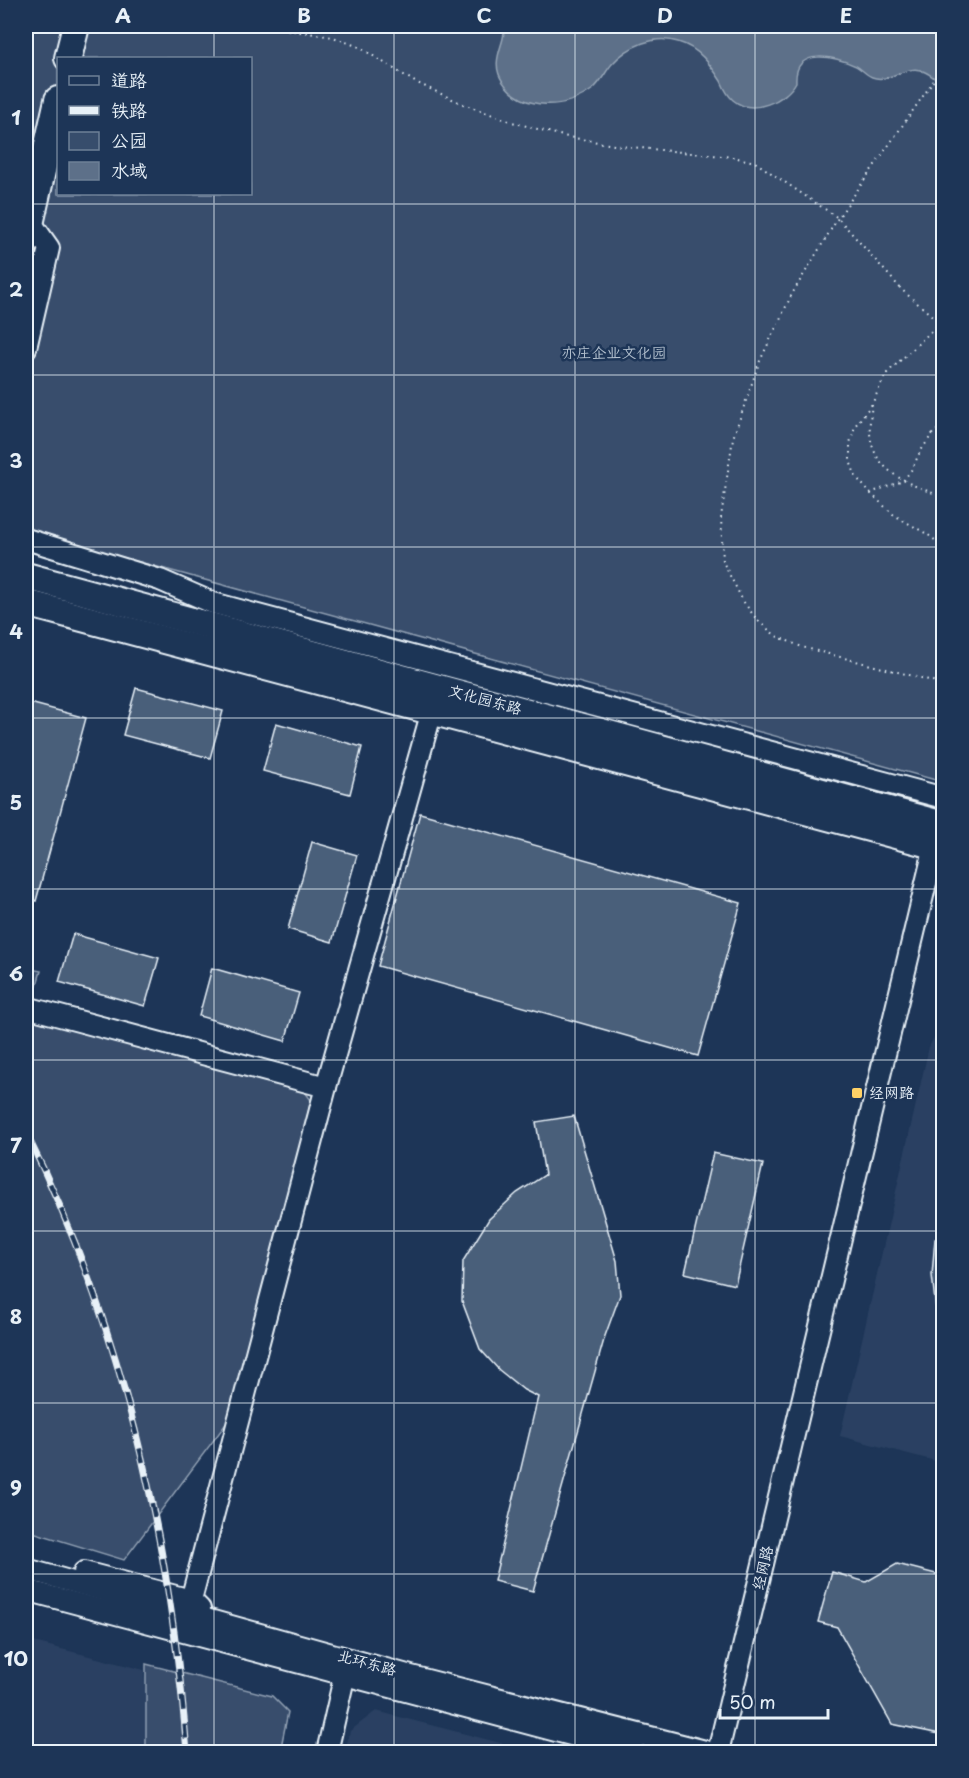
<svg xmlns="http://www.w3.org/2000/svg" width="969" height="1778" font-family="'Playpen Sans','LXGW WenKai TC',sans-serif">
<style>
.built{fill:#2a4162}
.green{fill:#374d6c;stroke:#909fb2;stroke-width:1.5;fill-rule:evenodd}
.water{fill:#5d7089;stroke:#95a4b5;stroke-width:1.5}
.building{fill:#495e7a;stroke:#e8f1f8;stroke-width:1.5}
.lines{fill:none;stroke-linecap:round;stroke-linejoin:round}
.minor-casing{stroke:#e8f1f8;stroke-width:24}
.major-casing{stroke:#e8f1f8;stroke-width:30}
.path{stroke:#e8f1f8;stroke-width:2;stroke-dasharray:1.5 4.5;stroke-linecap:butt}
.minor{stroke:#1d3557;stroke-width:20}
.major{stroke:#1d3557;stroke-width:26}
.rail-casing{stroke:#e8f1f8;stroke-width:7}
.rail{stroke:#1d3557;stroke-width:4.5;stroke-dasharray:14;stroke-linecap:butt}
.grid{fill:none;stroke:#e8f1f8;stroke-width:1.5;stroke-opacity:0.55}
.poi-dot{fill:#ffd166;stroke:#1d3557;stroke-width:2}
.labels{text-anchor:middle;stroke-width:5;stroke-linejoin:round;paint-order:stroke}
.park-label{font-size:15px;fill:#b3c0ce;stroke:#1d3557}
.street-label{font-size:15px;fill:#e8f1f8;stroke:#1d3557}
.poi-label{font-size:15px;fill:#e8f1f8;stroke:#1d3557;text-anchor:start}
.neatline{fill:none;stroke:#e8f1f8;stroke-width:2}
.grid-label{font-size:20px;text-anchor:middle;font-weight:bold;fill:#e8f1f8}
</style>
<rect width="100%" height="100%" fill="#1d3557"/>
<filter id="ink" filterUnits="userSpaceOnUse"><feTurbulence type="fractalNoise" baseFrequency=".0167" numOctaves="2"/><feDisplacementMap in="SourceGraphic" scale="12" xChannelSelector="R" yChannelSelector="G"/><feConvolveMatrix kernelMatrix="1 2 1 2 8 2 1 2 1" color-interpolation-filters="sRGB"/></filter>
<g filter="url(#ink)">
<g class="built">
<path d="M 943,1021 L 943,1463 L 840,1436 L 929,1047 Z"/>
<path d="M 26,1640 L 144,1670 L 149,1752 L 26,1752 Z"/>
<path d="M 376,1711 L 535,1752 L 345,1752 L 350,1731 Z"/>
</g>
<g class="green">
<path d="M 26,26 L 943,26 L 943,782 L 26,531 ZM 58,58 L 250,58 L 250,194 L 58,194 Z"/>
<path d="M 26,968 L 41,971 L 27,1018 L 302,1088 L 311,1100 L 240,1405 L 124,1560 L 26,1530 Z"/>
<path d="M 146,1664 L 272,1696 L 288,1712 L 280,1752 L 146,1752 Z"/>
</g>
<path class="water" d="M 502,26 L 943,26 L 943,86 C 938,81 932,75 925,72 C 908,62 890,84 872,77 C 866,75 862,69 856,66 C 836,57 794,46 796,82 C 786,101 752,116 733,100 C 727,95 724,88 721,81 C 710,64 699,48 678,42 C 655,34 628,46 612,64 C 605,72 602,81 593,89 C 567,109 523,112 503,82 C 487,59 510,39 502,26 Z"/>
<g class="building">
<path d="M 136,688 L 223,711 L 210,758 L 123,735 Z"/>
<path d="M 26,702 L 86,718 L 36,901 L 26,898 Z"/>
<path d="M 276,723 L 362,747 L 350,794 L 263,771 Z"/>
<path d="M 420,813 L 741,903 L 698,1056 L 378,966 Z"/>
<path d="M 312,842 L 357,855 L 332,942 L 288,929 Z"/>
<path d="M 73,934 L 159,958 L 145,1006 L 59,982 Z"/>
<path d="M 212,968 L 299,993 L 285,1041 L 199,1016 Z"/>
<path d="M 574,1116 L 617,1261 L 620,1295 L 605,1336 L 533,1591 L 494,1581 L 538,1397 L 524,1390 L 499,1370 L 480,1349 L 462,1301 L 463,1261 L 489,1219 L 517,1193 L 545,1175 L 536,1122 Z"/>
<path d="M 713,1153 L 763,1164 L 735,1285 L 685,1273 Z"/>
<path d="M 935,1239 L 944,1239 L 944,1310 L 936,1310 L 932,1275 Z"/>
<path d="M 897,1564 L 944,1576 L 944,1718 L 940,1734 L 892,1724 L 837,1627 L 818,1622 L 832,1572 L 866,1582 Z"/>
</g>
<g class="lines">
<g class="minor-casing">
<g id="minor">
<path d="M 26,348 L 49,248 L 30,221"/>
<path d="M 26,539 L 160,580 L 213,603 L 944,798"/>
<path d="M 26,1007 L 326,1087"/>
<path d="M 26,1569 L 411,1676 L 709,1752"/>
<path d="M 84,1572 L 191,1600 L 200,1609"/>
<path d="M 26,1590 L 635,1752"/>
<path d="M 191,1600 L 326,1087 L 432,711"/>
<path d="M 327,1752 L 347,1665"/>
<path d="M 718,1752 L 938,833"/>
</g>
</g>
<g class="major-casing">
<g id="major">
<path d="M 68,58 L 76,26"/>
<path d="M 26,242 L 58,100"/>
<path d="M 26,576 L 944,825"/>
<path d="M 26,603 L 944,848"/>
</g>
</g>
<g class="path">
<path d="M 264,26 L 333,37 L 359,47 L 415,82 L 463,104 L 512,122 L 563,136 L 620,146 L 733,157 L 755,162 L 838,218 L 902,290 L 944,326"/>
<path d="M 944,66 L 838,218 L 792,294 L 759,363 L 733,438 L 721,517 L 723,562 L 743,601 L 757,620 L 776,636 L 802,647 L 944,684"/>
<path d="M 940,323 L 886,374 L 872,404 L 855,426 L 850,443 L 850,461 L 856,477 L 870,493 L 894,515 L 927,534 L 944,547"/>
<path d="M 872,404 C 871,413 869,423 870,433 C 873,473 911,485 944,497"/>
<path d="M 870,493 L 903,481 L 912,469 L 920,452 L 933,433 L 944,425"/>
</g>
<use href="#minor" class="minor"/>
<use href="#major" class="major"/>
<g class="rail-casing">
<path id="rail" d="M 26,1133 C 122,1325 170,1539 187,1752"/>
</g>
<use href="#rail" class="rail"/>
</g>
</g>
<path class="grid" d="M 214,26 L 214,58M 394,26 L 394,1752M 575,26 L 575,1752M 755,26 L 755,1752M 214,194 L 214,1752M 26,204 L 944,204M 26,375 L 944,375M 26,547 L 944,547M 26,718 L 944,718M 26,889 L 944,889M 26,1060 L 944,1060M 26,1231 L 944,1231M 26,1403 L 944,1403M 26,1574 L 944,1574"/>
<rect class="poi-dot" x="851" y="1087" width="12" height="12" rx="3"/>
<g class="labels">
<g class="park-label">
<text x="614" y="358">亦庄企业文化园</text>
</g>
<g class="street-label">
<text transform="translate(485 700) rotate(15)" y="5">文化园东路</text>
<text transform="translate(763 1568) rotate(-77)" y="5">经网路</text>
<text transform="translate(367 1663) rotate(15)" y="5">北环东路</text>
</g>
<g class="poi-label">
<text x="869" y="1098">经网路</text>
</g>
</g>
<rect width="969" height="1778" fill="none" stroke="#1d3557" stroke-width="66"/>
<rect x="57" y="57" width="195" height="138" fill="#1d3557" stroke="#6e8097" stroke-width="1.5"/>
<rect x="69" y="76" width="30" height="9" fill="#1d3557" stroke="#6e8097" stroke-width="1.5"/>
<text x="111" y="87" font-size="18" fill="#e8f1f8">道路</text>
<rect x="69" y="106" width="30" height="9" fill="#e8f1f8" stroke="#6e8097" stroke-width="1.5"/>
<text x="111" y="117" font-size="18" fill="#e8f1f8">铁路</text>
<rect x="69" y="132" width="30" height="18" fill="#374d6c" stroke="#6e8097" stroke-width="1.5"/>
<text x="111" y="147" font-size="18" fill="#e8f1f8">公园</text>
<rect x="69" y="162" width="30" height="18" fill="#5d7089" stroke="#6e8097" stroke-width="1.5"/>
<text x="111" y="177" font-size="18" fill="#e8f1f8">水域</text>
<path d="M720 1709v9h108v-9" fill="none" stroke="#e8f1f8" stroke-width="3"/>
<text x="729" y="1709" font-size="18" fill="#e8f1f8" stroke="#1d3557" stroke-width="4.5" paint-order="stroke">50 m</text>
<rect x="33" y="33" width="903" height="1712" class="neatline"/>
<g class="grid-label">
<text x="123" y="23">A</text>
<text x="304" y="23">B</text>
<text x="484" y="23">C</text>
<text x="665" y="23">D</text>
<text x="846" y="23">E</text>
<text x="16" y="125">1</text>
<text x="16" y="297">2</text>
<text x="16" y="468">3</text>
<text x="16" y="639">4</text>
<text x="16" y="810">5</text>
<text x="16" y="981">6</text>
<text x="16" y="1153">7</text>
<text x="16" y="1324">8</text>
<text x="16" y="1495">9</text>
<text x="16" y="1666">10</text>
</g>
</svg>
